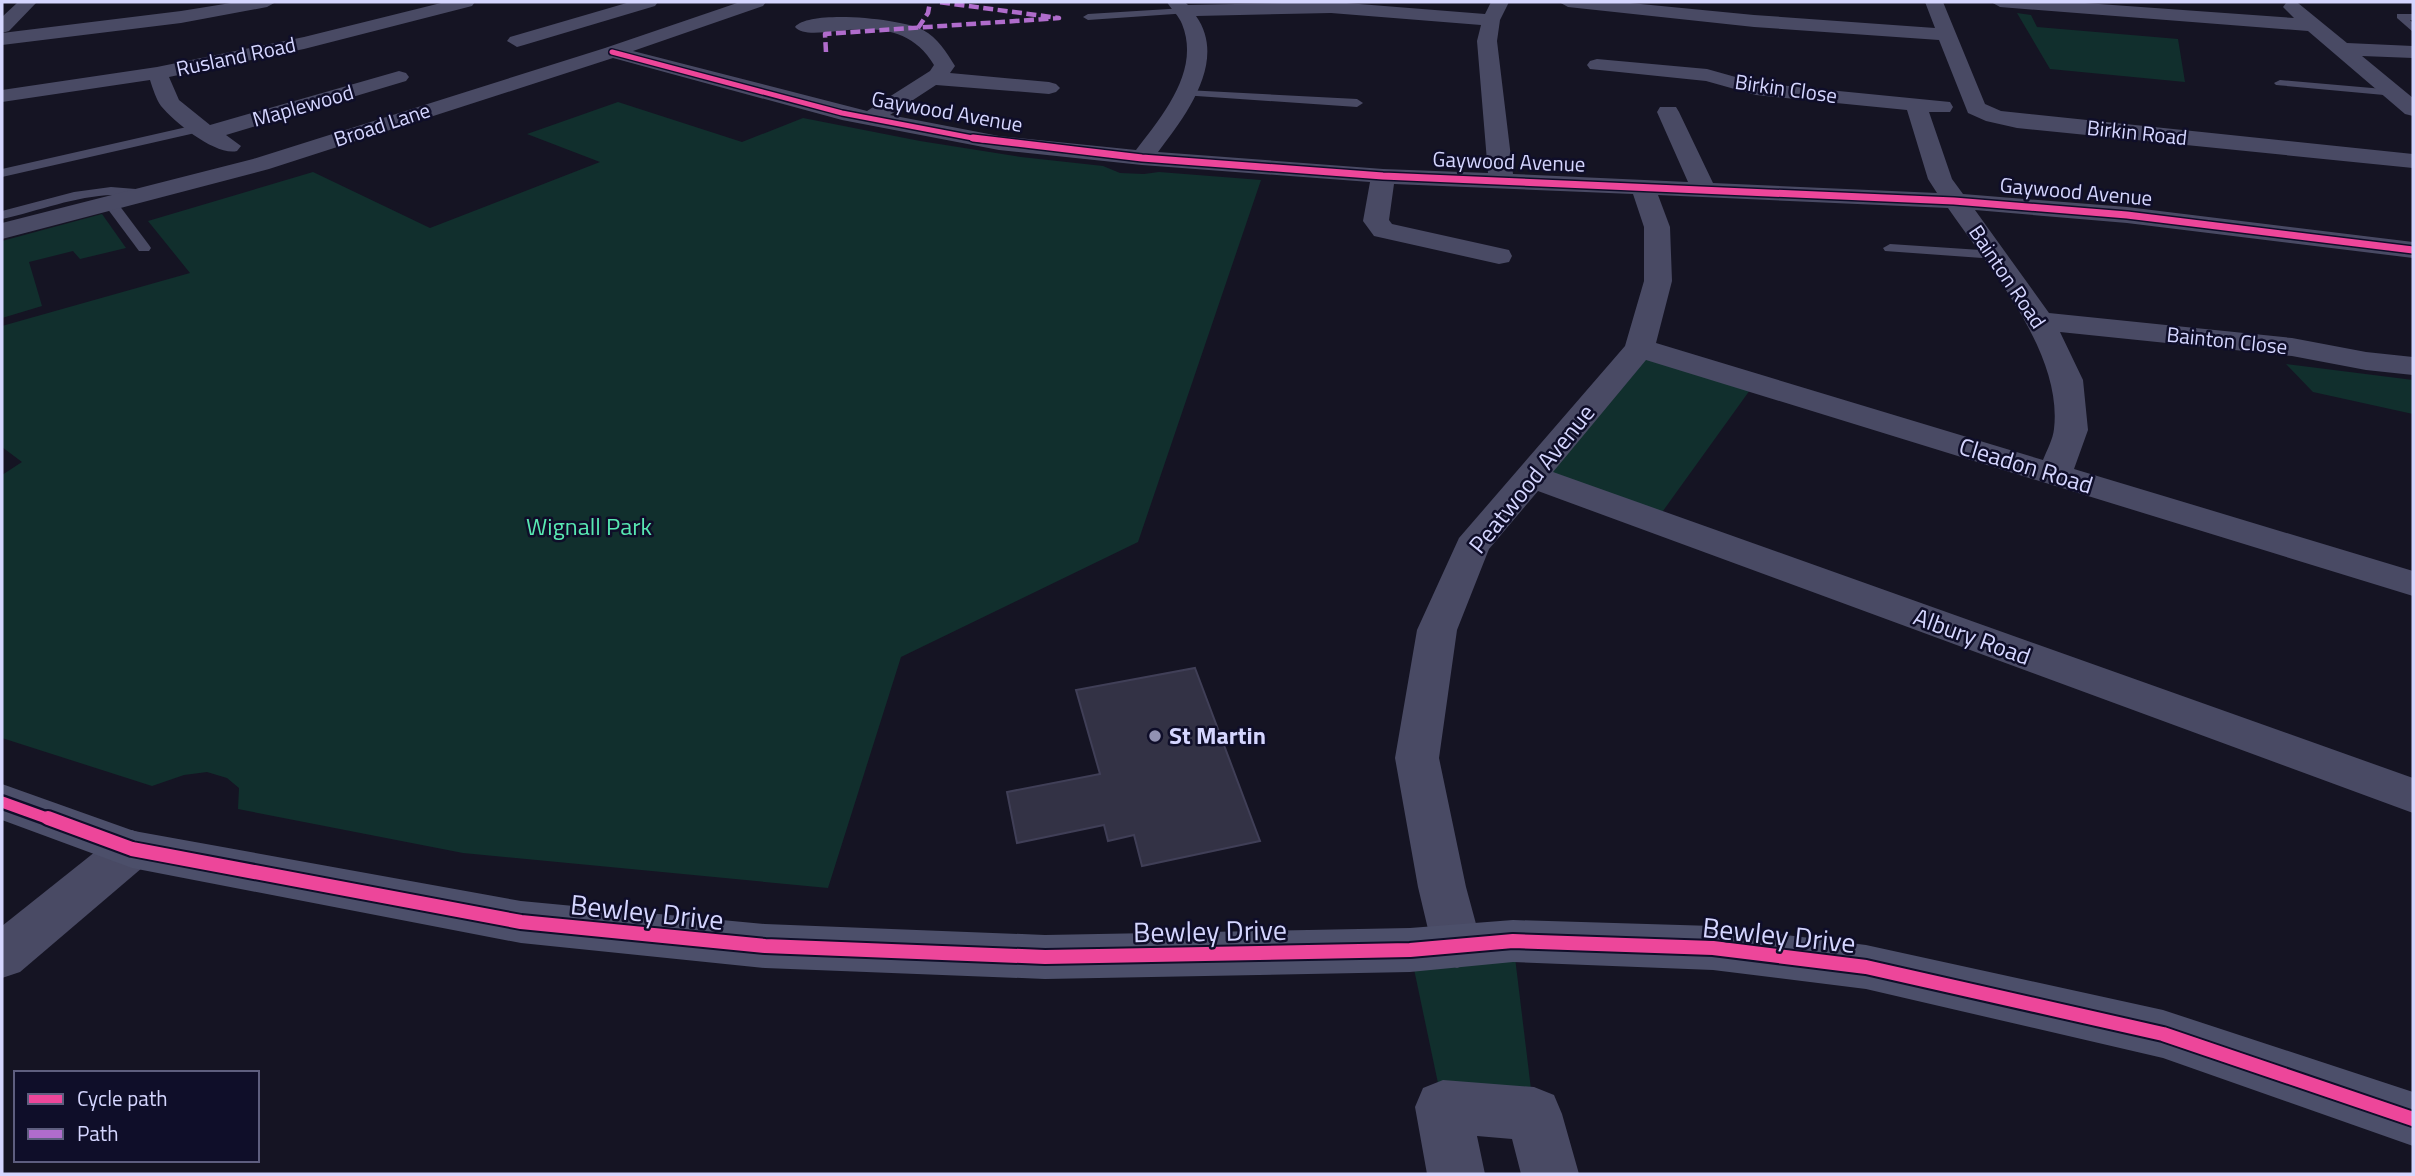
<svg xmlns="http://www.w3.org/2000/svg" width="2415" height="1176" font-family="'Titillium Web',sans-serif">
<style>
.green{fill:#112f2d}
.building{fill:#333245;stroke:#403f57;stroke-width:2}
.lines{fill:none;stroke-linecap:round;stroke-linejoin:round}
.lane{fill:#494a64;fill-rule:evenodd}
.street{fill:#494a64;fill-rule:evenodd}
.secondary{fill:#4c4f6a;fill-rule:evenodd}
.quiet{stroke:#b06ccc;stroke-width:4.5;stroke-dasharray:10 4.5;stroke-linecap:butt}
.cycleway-far3-casing{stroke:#0f0e29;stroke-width:8}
.cycleway-far2-casing{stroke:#0f0e29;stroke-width:10}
.cycleway-far1-casing{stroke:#0f0e29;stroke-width:16}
.cycleway-casing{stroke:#0f0e29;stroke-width:18}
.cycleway-far3{stroke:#ed469a;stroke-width:5}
.cycleway-far2{stroke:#ed469a;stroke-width:7}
.cycleway-far1{stroke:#ed469a;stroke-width:11}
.cycleway{stroke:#ed469a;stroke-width:14}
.poi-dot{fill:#9292b2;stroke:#0f0e29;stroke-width:2.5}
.labels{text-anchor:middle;stroke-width:5;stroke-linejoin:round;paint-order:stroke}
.far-street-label{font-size:21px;fill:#d5d6ff;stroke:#0f0e29}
.street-label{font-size:24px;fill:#d5d6ff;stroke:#0f0e29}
.park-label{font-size:24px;fill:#58e8b2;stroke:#0f0e29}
.poi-label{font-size:24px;font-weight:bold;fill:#d5d6ff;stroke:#0f0e29;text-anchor:start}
.near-street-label{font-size:28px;fill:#d5d6ff;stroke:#0f0e29}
</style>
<rect width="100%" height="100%" fill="#151423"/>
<g class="green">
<path d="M 2017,13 L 2031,15 L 2037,27 L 2178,39 L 2185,82 L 2050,69 Z"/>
<path d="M 618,102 L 742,142 L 803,118 L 920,141 L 1021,157 L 1103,166 L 1120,173 L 1144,174 L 1159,172 L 1261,180 L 1138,542 L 901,657 L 828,888 L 463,853 L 238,809 L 239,788 L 227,778 L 207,772 L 184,775 L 152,786 L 2,738 L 2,475 L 22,462 L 2,447 L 2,326 L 190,273 L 148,221 L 313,172 L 430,228 L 600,162 L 527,134 Z"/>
<path d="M 102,214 L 126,248 L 80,259 L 73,251 L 29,262 L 42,306 L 2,318 L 2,241 Z"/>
<path d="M 1640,348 L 1755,383 L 1655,522 L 1530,477 Z"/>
<path d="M 2286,364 L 2413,380 L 2413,414 L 2313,392 Z"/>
<path d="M 1513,941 L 1534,1114 L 1443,1107 L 1410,950 Z"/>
</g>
<path class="building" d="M 1195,668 L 1260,841 L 1142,866 L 1134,835 L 1108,841 L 1104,825 L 1017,843 L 1007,792 L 1100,774 L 1076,690 Z"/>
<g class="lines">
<g class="lane">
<path d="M 1185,8 L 1190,11 L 1189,13 L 1088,20 L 1083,17 L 1088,14 Z"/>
<path d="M 2397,14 L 2413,14 L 2413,20 L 2410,20 L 2413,23 L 2413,32 L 2397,18 Z"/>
<path d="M 2280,80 L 2395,90 L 2401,93 L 2395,96 L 2276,85 L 2274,83 Z"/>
<path d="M 1186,90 L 1357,99 L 1363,103 L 1357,107 L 1182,95 L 1180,93 Z"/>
<path d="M 200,124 L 204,125 L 204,131 L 2,177 L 2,169 Z"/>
<path d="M 111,187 L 148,190 L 155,194 C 146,202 125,195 113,195 C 75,196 39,211 2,219 L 2,211 L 74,192 Z"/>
<path d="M 111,200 L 116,201 L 149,245 L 151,248 L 149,251 L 139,251 L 104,204 Z"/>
<path d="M 1890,244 L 1996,251 L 2003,255 L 1996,259 L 1885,251 L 1883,248 Z"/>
</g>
<g class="street">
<path d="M 18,2 L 37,2 L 9,31 L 2,33 L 2,17 Z"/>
<path d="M 237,2 L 276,2 L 267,7 L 181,23 L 2,45 L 2,33 L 181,11 Z"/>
<path d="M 445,2 L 475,2 L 472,6 L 304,49 L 169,77 L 179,100 L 210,125 L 399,71 L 406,73 L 409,77 L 406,81 L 226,135 L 241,146 L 237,151 C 216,156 175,123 161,106 C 156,99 153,89 150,80 L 2,102 L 2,90 L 157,67 L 304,37 Z"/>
<path d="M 630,2 L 658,2 L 655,6 L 524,45 L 517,47 L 507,41 L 510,37 Z"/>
<path d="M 740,2 L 766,2 L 763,6 L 633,51 L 867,111 L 930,71 L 934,65 C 896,0 813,48 795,27 C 810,9 903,19 923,30 C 938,38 946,52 955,66 L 950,73 L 1049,82 L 1056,84 L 1060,88 L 1056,92 L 1049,94 L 936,85 L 890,115 L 999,136 L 1136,150 C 1162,116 1201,71 1182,24 C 1179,16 1171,9 1167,2 L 1185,2 L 1188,5 L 1334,2 L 1485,14 L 1491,2 L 1509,2 L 1500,20 L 1497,41 L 1513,174 L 1688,182 L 1657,112 L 1660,107 L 1676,107 L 1679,112 L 1713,183 L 1937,193 L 1928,179 L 1907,110 L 1756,95 L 1706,81 L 1590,69 L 1587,65 L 1590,61 L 1597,59 L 1707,69 L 1757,83 L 1950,102 L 1953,107 L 1950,112 L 1929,112 L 1952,179 L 1963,194 L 2127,207 L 2413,242 L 2413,258 L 2127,223 L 1975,210 L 2049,313 L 2292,338 L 2366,352 L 2413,357 L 2413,375 L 2366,370 L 2292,356 L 2060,332 L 2083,380 L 2088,430 L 2074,469 L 2413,571 L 2413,596 L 1646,360 L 1553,472 L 2413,778 L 2413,813 L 1538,491 L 1489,549 L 1457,630 L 1439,758 L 1466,887 L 1482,946 L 1475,961 L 1457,968 L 1439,961 L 1432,946 L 1418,887 L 1395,758 L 1417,630 L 1459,538 L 1625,346 L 1644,281 L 1644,227 L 1633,194 L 1394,184 L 1389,220 L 1392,224 L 1509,250 L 1512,256 L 1509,262 L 1499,264 L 1374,236 L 1363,221 L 1370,182 L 1142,165 L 999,150 L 842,120 L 613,58 L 269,169 L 2,239 L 2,223 L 253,159 L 605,48 ZM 1331,13 L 1481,25 L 1477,41 L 1488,173 L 1383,169 L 1158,152 C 1185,117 1228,61 1196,16 ZM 1658,195 L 1948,208 C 1989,268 2063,352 2054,429 C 2053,439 2047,450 2043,460 L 1656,343 L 1672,281 L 1670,227 Z"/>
<path d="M 1559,2 L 1620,2 L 1754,15 L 1935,28 L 1925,2 L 1943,2 L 1985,104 L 2001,111 L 2413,154 L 2413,168 L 2017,128 L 1986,121 L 1968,113 L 1939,40 L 1754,27 L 1568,7 Z"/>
<path d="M 1991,2 L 2071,2 L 2294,18 L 2283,7 L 2286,3 L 2298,3 L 2347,43 L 2413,46 L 2413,58 L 2362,56 L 2413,98 L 2413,116 L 2405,114 L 2308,31 L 2000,7 Z"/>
<path d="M 132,830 L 149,836 L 156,849 L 149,862 L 20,972 L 2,978 L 2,926 L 115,836 Z"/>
<path d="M 1443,1080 L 1534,1087 L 1554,1095 L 1562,1114 L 1579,1174 L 1521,1174 L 1512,1139 L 1477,1136 L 1485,1174 L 1427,1174 L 1415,1107 L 1423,1088 Z"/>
</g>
<path class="secondary" d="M 2,784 L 134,831 L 521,901 L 765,924 L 1045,935 L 1410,928 L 1513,920 L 1713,926 L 1866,945 L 2163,1010 L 2413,1092 L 2413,1146 L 2163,1058 L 1866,989 L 1713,970 L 1513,962 L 1410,972 L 1045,979 L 765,968 L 521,943 L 132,868 L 2,820 Z"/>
<g class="quiet">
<path d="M 918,28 L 928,13 L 930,2"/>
<path d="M 826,52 L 825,34 L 1059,18 L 938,2"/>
</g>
<g class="cycleway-far3-casing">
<path id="cycleway-far3" d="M 612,52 L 842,113 L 983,140"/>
</g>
<g class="cycleway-far2-casing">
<path id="cycleway-far2" d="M 973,138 L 1142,158 L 1383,176 L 1954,201 L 2127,215 L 2413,250"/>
</g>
<g class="cycleway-far1-casing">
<path id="cycleway-far1" d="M 2,802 L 52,820"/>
</g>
<g class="cycleway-casing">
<path id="cycleway" d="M 48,818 L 132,849 L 521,922 L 765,946 L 1045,957 L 1410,950 L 1513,941 L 1713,948 L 1866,967 L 2163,1034 L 2413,1119"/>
</g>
<use href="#cycleway-far3" class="cycleway-far3"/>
<use href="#cycleway-far2" class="cycleway-far2"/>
<use href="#cycleway-far1" class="cycleway-far1"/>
<use href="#cycleway" class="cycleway"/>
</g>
<circle class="poi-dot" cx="1155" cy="736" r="7"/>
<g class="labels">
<g class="far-street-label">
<text transform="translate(236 57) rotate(-12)" y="7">Rusland Road</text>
<text transform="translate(1786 89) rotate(8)" y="7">Birkin Close</text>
<text transform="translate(303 106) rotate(-16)" y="7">Maplewood</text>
<text transform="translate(947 112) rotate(10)" y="7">Gaywood Avenue</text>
<text transform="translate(382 125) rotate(-18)" y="7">Broad Lane</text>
<text transform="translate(2137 133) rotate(6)" y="7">Birkin Road</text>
<text transform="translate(1509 162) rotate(2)" y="7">Gaywood Avenue</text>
<text transform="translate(2076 192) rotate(5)" y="7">Gaywood Avenue</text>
<text transform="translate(2007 277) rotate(56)" y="7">Bainton Road</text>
<text transform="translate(2227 341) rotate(6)" y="7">Bainton Close</text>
</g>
<g class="street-label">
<text transform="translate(2026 466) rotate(17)" y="8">Cleadon Road</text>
<text transform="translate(1532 479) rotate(-51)" y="8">Peatwood Avenue</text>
<text transform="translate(1972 637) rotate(20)" y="8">Albury Road</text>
</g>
<g class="park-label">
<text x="589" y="535">Wignall Park</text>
</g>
<g class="poi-label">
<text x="1169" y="744">St Martin</text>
</g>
<g class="near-street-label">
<text transform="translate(647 912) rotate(6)" y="10">Bewley Drive</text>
<text transform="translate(1210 931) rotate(-1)" y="10">Bewley Drive</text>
<text transform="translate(1779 935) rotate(6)" y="10">Bewley Drive</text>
</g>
</g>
<rect width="2415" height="1176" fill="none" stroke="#d5d6ff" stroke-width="7"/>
<rect x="14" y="1071" width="245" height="91" fill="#0f0e29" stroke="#5e5e7f" stroke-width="2"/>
<rect x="28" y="1094" width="35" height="10" fill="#ed469a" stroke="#5e5e7f" stroke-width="2"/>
<text x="77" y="1106" font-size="21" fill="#d5d6ff">Cycle path</text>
<rect x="28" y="1129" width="35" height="10" fill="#b06ccc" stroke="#5e5e7f" stroke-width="2"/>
<text x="77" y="1141" font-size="21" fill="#d5d6ff">Path</text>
</svg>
